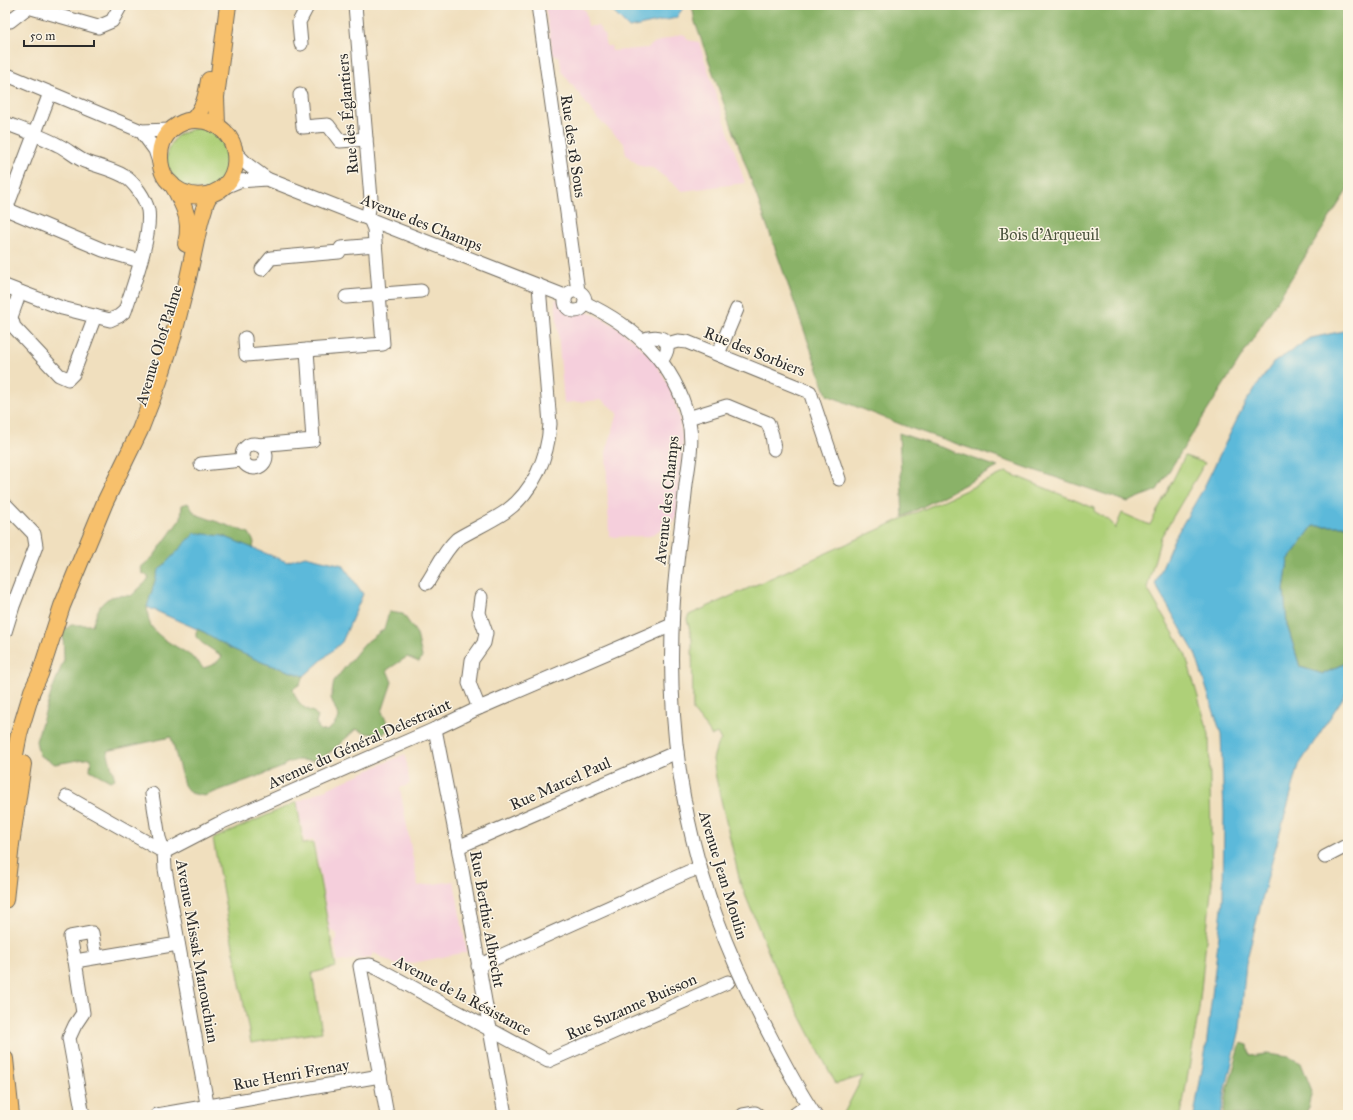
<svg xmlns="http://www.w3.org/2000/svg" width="1353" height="1120" font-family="'IM FELL Great Primer',serif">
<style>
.built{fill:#f5cfdc}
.green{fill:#aed078;stroke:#6c7e52}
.forest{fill:#8ab268;stroke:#5a6e4a}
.water{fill:#5cb9da;stroke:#447282}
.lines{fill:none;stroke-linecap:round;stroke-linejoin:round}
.minor-casing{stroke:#706a5e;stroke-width:15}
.major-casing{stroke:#706a5e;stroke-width:18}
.minor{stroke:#fff;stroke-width:13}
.major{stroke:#f7c06c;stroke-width:16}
.labels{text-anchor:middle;stroke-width:3;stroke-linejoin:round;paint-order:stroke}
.street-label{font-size:16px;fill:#2b2b2b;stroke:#fcf5e5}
.park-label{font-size:16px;fill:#4c543e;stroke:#fcf5e5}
</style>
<rect width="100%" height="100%" fill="#fcf5e5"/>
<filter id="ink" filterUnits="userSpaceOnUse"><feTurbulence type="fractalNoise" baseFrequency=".025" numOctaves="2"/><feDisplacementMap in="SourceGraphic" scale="8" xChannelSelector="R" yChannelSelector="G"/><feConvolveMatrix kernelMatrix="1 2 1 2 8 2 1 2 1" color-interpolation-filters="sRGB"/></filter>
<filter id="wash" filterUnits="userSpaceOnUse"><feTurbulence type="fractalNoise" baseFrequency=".012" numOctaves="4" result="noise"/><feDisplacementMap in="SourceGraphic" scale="16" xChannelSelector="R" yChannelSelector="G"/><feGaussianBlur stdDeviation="0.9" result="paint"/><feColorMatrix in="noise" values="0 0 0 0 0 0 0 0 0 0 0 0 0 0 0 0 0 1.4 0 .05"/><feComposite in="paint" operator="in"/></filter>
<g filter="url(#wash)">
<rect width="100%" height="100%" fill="#f0dfbe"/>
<g class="built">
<path d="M 558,5 L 576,5 L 585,10 L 588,26 L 598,26 L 605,36 L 606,46 L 611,46 L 612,51 L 648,48 L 654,43 L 681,34 L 685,35 L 688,40 L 699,42 L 745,183 L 682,191 L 653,168 L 640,166 L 626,155 L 624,143 L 598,119 L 562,72 L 559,56 L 553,55 L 545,7 Z"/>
<path d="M 555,299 L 595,315 L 614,325 L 637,343 L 655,362 L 669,386 L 678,412 L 683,440 L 677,513 L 674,520 L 670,524 L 650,536 L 609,537 L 606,452 L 618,413 L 602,400 L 564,403 Z"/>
<path d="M 405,754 L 410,784 L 400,788 L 418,886 L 454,881 L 467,952 L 398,966 L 374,953 L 371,957 L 338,962 L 334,940 L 337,939 L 337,934 L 330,929 L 314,840 L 305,841 L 297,802 Z"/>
</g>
<g class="green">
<path d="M 199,128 C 210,130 224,136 227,147 C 229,154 228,164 229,172 L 210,191 L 178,187 L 166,163 L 168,150 L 175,138 L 180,134 L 193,129 Z"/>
<path d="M 1185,456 L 1205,463 L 1161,537 L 1147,588 L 1185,653 L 1209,734 L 1212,882 L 1199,1009 L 1181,1115 L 843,1115 L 863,1076 L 836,1084 L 774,966 L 740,882 L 716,778 L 713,759 L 717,745 L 721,740 L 717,733 L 711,736 L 709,731 L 693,711 L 692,639 L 687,619 L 689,615 L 1006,472 L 1094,508 L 1094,511 C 1101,516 1113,520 1115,529 L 1122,513 L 1150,525 Z"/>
<path d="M 297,802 L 303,844 L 313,843 L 336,967 L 312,973 L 322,1032 L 251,1043 L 213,839 Z"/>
</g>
<g class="forest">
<path d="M 692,5 L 1348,5 L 1348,189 L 1157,490 L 1128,502 L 910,428 L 827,395 L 695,22 Z"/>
<path d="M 899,433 L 998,467 L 903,517 Z"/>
<path d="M 188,503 L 195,514 L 249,533 L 254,542 L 253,549 L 223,536 L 147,607 C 148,613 148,621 151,626 C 163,645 190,649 203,668 C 211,666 218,663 222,656 L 202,643 L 196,637 L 196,632 L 198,629 L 264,663 L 304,676 L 300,684 L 293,689 C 294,695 299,704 305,708 C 312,712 313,710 318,717 L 316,723 L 320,730 L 326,731 L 332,727 L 339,718 L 331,698 L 334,681 L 364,644 L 384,629 L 389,612 L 403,614 L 417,634 L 422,657 L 419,662 L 407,657 L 387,670 L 392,682 L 382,712 L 390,728 L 382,735 L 365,733 L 356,729 L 332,751 L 316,761 L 297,760 L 285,764 L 283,767 L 204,796 L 190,793 L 184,785 L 171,737 L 107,751 L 115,779 L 110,781 L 90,770 L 91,758 L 55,764 L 39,755 L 36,741 L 52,690 L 64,660 L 63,631 L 71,625 L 92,625 C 100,603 105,593 131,596 L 146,582 L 149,577 L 142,573 L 141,567 L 153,557 L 181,518 L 182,505 Z"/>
<path d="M 1313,526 L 1348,526 L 1348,651 L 1344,664 L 1323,674 L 1300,667 L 1287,625 L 1284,590 L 1288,560 Z"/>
<path d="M 1241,1043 L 1248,1045 L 1250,1056 L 1267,1054 L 1289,1057 L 1301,1063 L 1312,1091 L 1306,1115 L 1223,1115 L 1228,1088 Z"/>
</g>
<g class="water">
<path d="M 606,5 L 691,5 L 683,8 L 676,18 L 629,28 Z"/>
<path d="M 1348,330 L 1348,526 L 1313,526 L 1288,560 L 1284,590 L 1287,625 L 1300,667 L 1323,674 L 1344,664 L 1348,651 L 1348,690 L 1299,765 L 1269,872 L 1246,963 L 1240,1029 L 1226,1088 L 1221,1115 L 1194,1115 L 1206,1048 L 1223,899 L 1224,813 L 1221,734 L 1195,653 L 1155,584 L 1174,539 L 1202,491 L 1245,403 L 1273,363 L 1311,338 Z"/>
<path d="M 195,533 L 223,536 L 287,562 L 305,556 L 343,565 L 363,594 L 342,642 L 304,676 L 264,663 L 230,648 L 204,632 L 147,607 L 158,571 Z"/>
</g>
</g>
<g filter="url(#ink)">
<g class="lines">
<g class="minor-casing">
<g id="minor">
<path d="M 538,5 L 578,291"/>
<path d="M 5,21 L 10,21 L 28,7 L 98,27 L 112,21 L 121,5"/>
<path d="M 301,44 L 299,22 L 308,5"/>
<path d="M 5,74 L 141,131 L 171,130"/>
<path d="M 300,95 L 303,127 L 328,125 L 340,141 L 366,139"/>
<path d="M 5,123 C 23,130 41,136 58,145 C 67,149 75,157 84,161 C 97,166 112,169 124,176 C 135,183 145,198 148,210 C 152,235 133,286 125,311 L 119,316 L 110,320 L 62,308 L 5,286"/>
<path d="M 141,131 L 155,150 L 159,162"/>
<path d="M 235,152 L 248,165 L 267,179 L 565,296"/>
<path d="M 222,188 L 239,181 L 267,179"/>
<path d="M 6,209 L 103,250 L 140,261"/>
<path d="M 5,212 L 50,93"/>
<path d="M 262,269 L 271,258 L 339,252 L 341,248 L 375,245"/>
<circle cx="575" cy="301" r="10"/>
<path d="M 20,292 L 11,317 L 14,327 L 59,375 L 68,379 L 73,374 L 95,316"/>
<path d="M 346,297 L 421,291"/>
<path d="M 585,303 C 634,326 675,363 688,418 C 694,440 689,462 686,484 C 682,526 675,567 673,609 C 667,712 680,818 716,916 C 729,952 745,987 763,1022 C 779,1053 795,1086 815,1115"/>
<path d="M 245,338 L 246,355 L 307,350"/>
<path d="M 642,340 C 662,332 676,342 661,361"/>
<path d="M 667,344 L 678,341 L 687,342 L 810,392 L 839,479"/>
<path d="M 718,354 L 737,309"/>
<path d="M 688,418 L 727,406 L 768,423 L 772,435 L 774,449"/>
<circle cx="254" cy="456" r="12"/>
<path d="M 258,445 L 313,440 L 307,350 L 383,344 L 374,229 L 368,214 L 371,199 L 355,5"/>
<path d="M 201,464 L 243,460"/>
<path d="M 5,504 L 34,534 L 36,546 L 13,606 L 5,632"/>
<path d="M 427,583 C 437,568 443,552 457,539 C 472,530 490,522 505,512 C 533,492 548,458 550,424 L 539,286"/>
<path d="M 479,708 L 469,683 L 472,660 L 484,643 L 486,633 L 479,613 L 481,597"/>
<path d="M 435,729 L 458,847 L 505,1115"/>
<path d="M 152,794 L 159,838 L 164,852 L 165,869 L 209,1115"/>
<path d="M 67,797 L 164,852 L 218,824 L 435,729 L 479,708 L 672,625"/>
<path d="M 458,847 L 677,752"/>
<path d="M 1325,857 L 1348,845"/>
<path d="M 75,961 L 70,937 L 92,933 L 96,957"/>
<path d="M 478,966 L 688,872 L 700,868"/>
<path d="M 83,1115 L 69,1038 L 75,1025 L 83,1013 L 75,961 L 178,944"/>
<path d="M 157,1115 L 380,1076"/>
<path d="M 387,1115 L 360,966 L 370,965 L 377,968 L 548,1061 L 728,982"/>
<path d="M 743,1115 L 755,1113 L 758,1115"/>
<path d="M 794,1115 L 808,1105"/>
</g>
</g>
<g class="major-casing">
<g id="major">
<path d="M 193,120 C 205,106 206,97 209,80"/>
<path d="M 217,125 L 216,97 L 228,5"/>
<path d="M 174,187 C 177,189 181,192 185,193 C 191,196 199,196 206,195 C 249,187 244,122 197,120 C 184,119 170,128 164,139 C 158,151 159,166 165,177 C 167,181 171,183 173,186 C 177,192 181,201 184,208 C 189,220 189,232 186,244"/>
<path d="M 5,811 L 9,786 L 19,734 L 32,691 L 40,674 L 62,606 L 105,502 L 140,430 L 159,381 L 173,337 L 188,278 L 200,222 L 206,202 L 210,194"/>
<path d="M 5,900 L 11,844 L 23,764"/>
<path d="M 5,1059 L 11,1115"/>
</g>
</g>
<use href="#minor" class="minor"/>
<use href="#major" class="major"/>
</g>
</g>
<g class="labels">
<g class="street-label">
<text transform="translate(347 114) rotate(-95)" y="6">Rue des Églantiers</text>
<text transform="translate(574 146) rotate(82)" y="6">Rue des 18 Sous</text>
<text transform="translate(422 222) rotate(22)" y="6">Avenue des Champs</text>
<text transform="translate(158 345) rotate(-73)" y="6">Avenue Olof Palme</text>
<text transform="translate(755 351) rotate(22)" y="6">Rue des Sorbiers</text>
<text transform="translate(666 500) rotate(-84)" y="6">Avenue des Champs</text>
<text transform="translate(359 743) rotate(-24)" y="6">Avenue du Général Delestraint</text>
<text transform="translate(560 783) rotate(-24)" y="6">Rue Marcel Paul</text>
<text transform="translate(724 875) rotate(73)" y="6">Avenue Jean Moulin</text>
<text transform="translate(488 919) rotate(80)" y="6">Rue Berthie Albrecht</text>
<text transform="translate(198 951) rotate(80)" y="6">Avenue Missak Manouchian</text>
<text transform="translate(463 995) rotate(28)" y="6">Avenue de la Résistance</text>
<text transform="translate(631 1006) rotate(-24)" y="6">Rue Suzanne Buisson</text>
<text transform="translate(291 1074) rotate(-10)" y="6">Rue Henri Frenay</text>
</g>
<g class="park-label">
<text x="1049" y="240">Bois d'Arqueuil</text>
</g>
</g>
<rect width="1353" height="1120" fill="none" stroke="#fcf5e5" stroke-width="20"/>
<path d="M24 40v6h70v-6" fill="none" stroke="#2b2b2b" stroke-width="2"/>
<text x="30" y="40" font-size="12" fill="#2b2b2b" stroke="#fcf5e5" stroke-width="3" paint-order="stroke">50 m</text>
</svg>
